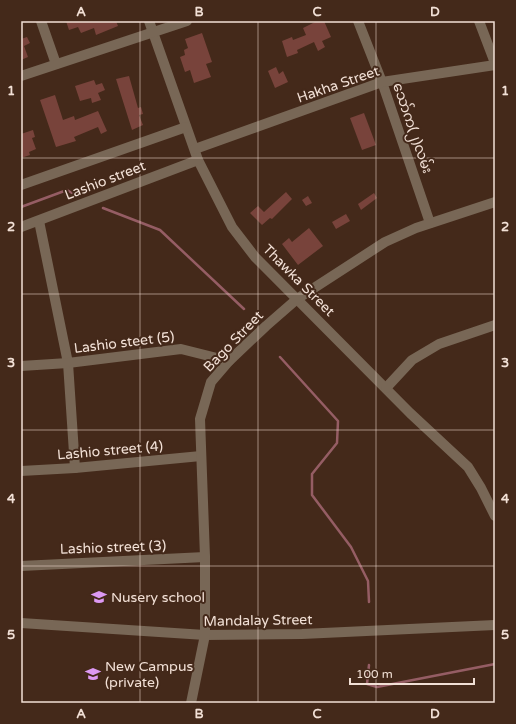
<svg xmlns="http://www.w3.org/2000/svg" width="516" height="724" font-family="'Varela Round','Noto Sans Myanmar',sans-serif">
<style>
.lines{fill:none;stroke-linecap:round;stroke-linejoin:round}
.stream{stroke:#955d64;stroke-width:2.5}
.building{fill:#78433b}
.street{stroke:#786756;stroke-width:10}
.grid{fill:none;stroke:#f2e0d6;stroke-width:1;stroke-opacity:0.55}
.labels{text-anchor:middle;stroke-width:4;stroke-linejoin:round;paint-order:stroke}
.street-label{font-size:14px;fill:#f2e0d6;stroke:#44291a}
.poi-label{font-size:14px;fill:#f2e0d6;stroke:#44291a;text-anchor:start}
.neatline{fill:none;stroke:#f2e0d6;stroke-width:1.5}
.grid-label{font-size:13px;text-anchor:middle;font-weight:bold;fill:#f2e0d6}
</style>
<rect width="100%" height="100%" fill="#44291a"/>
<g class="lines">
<g class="stream">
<path d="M 21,207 L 67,190 L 72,193"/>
<path d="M 103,208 L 160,230 L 244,309"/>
<path d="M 280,357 L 338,421 L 337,443 L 312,474 L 312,495 L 351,547 L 368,581 L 369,602"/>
<path d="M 369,665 L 367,684 L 377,687 L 495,664"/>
</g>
</g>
<g class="building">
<path d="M 66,21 L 116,21 L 118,26 L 96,35 L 94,28 L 81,33 L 78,27 L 69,30 Z"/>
<path d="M 317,21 L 324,21 L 331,37 L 322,41 L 325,47 L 318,51 L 314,42 L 297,50 L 298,53 L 287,57 L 282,41 L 292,37 L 293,40 L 306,35 L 303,28 Z"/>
<path d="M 202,33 L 212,62 L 206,64 L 211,77 L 194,83 L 190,70 L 185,72 L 180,57 L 185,55 L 184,50 L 188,48 L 185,39 Z"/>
<path d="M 27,37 L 30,43 L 24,46 L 28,57 L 21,60 L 21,39 Z"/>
<path d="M 276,67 L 279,74 L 283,71 L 288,82 L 275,88 L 268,71 Z"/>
<path d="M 129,76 L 138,108 L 141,107 L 143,114 L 139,115 L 143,125 L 132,130 L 116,79 Z"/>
<path d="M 94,80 L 96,85 L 102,83 L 105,90 L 98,93 L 101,100 L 92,103 L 91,98 L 80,101 L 75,86 Z"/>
<path d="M 55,95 L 63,120 L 74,116 L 75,120 L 98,111 L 107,131 L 101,134 L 98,127 L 74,137 L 76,141 L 56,147 L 40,100 Z"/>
<path d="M 364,113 L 376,145 L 362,150 L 350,118 Z"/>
<path d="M 33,130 L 35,137 L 32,138 L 36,149 L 29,152 L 30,155 L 21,158 L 21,134 Z"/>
<path d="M 286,192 L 292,199 L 272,219 L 270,218 L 262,225 L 250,213 L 258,206 L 264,212 Z"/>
<path d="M 374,193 L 377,198 L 361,210 L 358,204 Z"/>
<path d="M 308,196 L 312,203 L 306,206 L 302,200 Z"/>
<path d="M 346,214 L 350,221 L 336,229 L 332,222 Z"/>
<path d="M 309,228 L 323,246 L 298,265 L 282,244 L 289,238 L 292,242 Z"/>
</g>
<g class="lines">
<g class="street">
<path d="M 41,21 L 56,64"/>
<path d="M 149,21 L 198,160 L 232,227 L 255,257 L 410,413 L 468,467 L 481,488 L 495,516"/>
<path d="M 358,21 L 382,82 L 430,223"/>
<path d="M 479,21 L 495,63"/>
<path d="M 21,76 L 187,21"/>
<path d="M 195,149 L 382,82 L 495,65"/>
<path d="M 21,185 L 186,127"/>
<path d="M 39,221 L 68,363 L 75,468"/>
<path d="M 21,227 L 198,160"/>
<path d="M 21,366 L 68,363 L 181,349 L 229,361"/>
<path d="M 386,388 L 412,360 L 439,344 L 495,325"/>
<path d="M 21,471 L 75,468 L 201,456"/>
<path d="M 21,566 L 205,557"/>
<path d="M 21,623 L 205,635 L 302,634 L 495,625"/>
<path d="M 191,703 L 205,635 L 205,557 L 200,419 L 211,382 L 229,361 L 266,326 L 297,299 L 385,242 L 416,228 L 495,202"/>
</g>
</g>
<path class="grid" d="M 140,21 L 140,703M 258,21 L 258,703M 376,21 L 376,703M 21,158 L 495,158M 21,294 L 495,294M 21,430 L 495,430M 21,566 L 495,566"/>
<defs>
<g id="school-bare" transform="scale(1.2)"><path d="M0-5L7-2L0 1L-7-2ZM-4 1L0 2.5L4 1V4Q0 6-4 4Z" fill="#dd99f3" stroke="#44291a" stroke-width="2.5" paint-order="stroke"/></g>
</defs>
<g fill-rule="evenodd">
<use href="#school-bare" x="99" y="597"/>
<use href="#school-bare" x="93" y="674"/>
</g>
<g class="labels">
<g class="street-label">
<text transform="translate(338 84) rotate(-19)" y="5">Hakha Street</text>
<text transform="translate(413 128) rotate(71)" y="5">သော်က(၂)လမ်း</text>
<text transform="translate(105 180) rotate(-21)" y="5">Lashio street</text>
<text transform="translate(299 280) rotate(45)" y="5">Thawka Street</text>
<text transform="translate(233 341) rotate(-46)" y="5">Bago Street</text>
<text transform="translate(124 342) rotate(-7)" y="5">Lashio steet (5)</text>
<text transform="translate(110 450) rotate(-5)" y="5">Lashio street (4)</text>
<text transform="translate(113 547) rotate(-2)" y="5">Lashio street (3)</text>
<text transform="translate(258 620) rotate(-1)" y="5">Mandalay Street</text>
</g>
<g class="poi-label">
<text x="111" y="602">Nusery school</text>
<text x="105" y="671">New Campus<tspan x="105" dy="16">(private)</tspan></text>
</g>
</g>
<rect width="516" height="724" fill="none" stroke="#44291a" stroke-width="44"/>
<path d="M350 678v6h124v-6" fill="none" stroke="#f2e0d6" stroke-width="2"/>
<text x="356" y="678" font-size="12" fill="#f2e0d6" stroke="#44291a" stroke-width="3" paint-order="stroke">100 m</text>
<rect x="22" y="22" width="472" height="680" class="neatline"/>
<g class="grid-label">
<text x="81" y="16">A</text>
<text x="199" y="16">B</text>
<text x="317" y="16">C</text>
<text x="435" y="16">D</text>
<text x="11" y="95">1</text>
<text x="505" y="95">1</text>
<text x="11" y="231">2</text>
<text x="505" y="231">2</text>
<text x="11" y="367">3</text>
<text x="505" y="367">3</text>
<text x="11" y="503">4</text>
<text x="505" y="503">4</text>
<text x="11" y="639">5</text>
<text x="505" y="639">5</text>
<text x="81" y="718">A</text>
<text x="199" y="718">B</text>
<text x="317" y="718">C</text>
<text x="435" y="718">D</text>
</g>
</svg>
